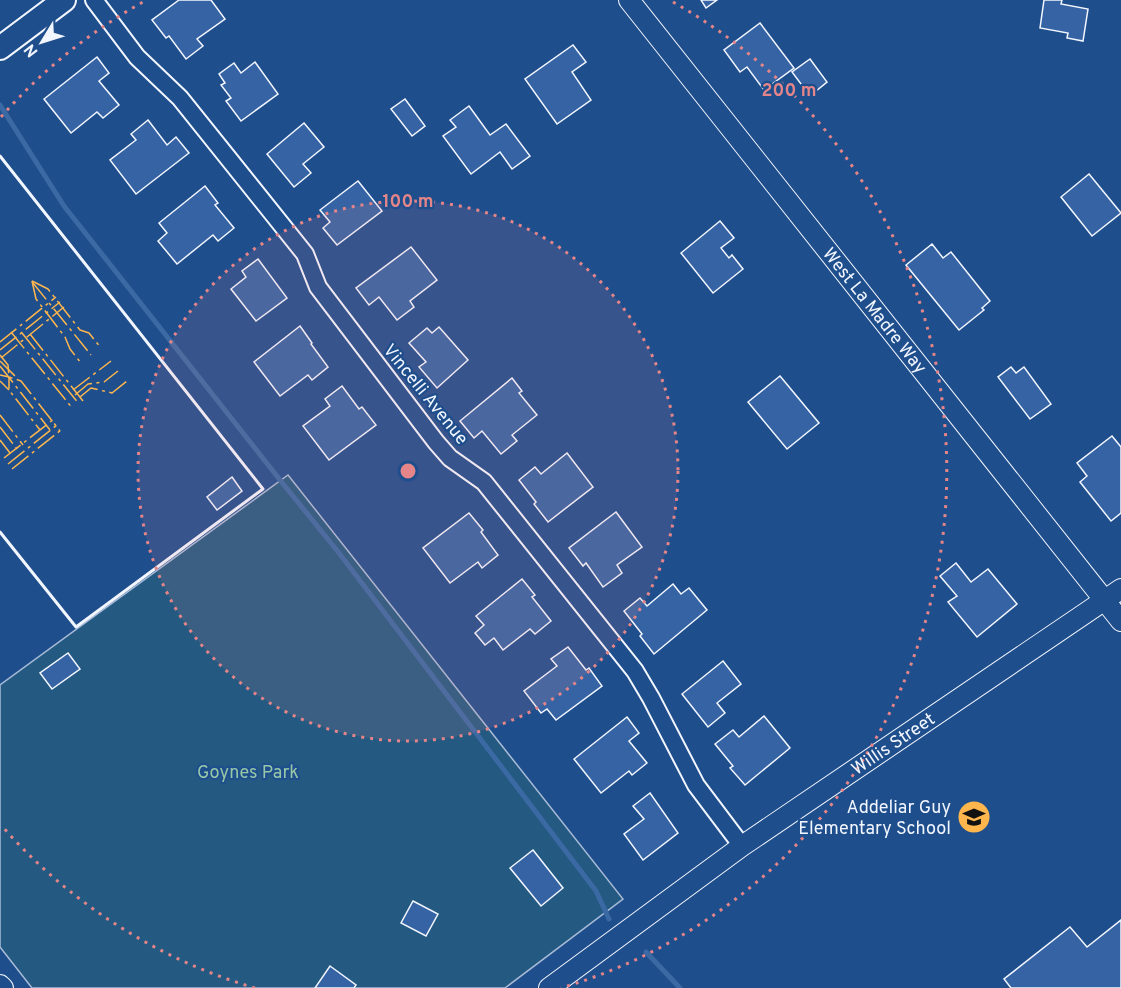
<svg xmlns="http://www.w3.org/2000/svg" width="1121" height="988" font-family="Overpass,sans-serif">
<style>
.green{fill:#245a82;stroke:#a8bbd7;stroke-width:1.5}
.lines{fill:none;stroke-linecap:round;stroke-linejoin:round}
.stream{stroke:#3b69a3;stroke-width:5}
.building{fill:#3563a3;stroke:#f2f6ff;stroke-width:1.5}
.minor-casing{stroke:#f2f6ff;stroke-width:20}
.tertiary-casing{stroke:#f2f6ff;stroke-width:22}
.secondary-casing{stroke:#f2f6ff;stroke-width:26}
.minor{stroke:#1f4e8c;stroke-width:16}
.tertiary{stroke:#1f4e8c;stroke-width:20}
.secondary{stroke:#1f4e8c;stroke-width:22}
.wall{stroke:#f2f6ff;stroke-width:3}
.power{stroke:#ffb74d;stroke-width:1.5;stroke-dasharray:21 4.5 3 4.5;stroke-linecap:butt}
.ring{fill:none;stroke:#e38589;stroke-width:3;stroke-dasharray:3 6}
.labels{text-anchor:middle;stroke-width:4.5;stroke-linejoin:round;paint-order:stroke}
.street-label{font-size:18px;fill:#f2f6ff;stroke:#1f4e8c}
.park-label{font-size:18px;fill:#97c8a6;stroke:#1f4e8c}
.poi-label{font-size:18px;fill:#f2f6ff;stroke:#1f4e8c;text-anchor:end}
.centre{fill:#e38589;stroke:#1f4e8c;stroke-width:3}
.ring-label{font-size:18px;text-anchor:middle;font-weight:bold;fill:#e38589;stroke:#1f4e8c;stroke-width:4.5;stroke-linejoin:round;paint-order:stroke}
</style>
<rect width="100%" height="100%" fill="#1f4e8c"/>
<path class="green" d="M 288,475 L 623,899 L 505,988 L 32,988 L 0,947 L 0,685 Z"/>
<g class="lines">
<g class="stream">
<path d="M 0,105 L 64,206 L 284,485 L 339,553 L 596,891 L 609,919"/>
<path d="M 646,952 L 680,988"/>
</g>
</g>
<g class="building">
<path d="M 179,0 L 211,0 L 225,19 L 197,39 L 203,46 L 186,59 L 169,36 L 166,38 L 152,20 Z"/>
<path d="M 701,0 L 717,0 L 706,8 Z"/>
<path d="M 1044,0 L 1062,0 L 1061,4 L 1088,9 L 1083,41 L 1067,38 L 1068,33 L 1040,28 Z"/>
<path d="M 760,23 L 794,68 L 764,90 L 747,67 L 740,72 L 724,50 Z"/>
<path d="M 573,45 L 586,62 L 572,72 L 591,100 L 557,124 L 525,79 Z"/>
<path d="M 97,57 L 109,73 L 99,81 L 119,105 L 103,118 L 97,112 L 71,133 L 44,99 Z"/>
<path d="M 810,59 L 827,82 L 810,96 L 792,72 Z"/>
<path d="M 255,62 L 278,94 L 241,121 L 226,101 L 231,98 L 221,85 L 225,83 L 219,74 L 234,63 L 241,73 Z"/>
<path d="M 405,99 L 425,126 L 412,136 L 391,109 Z"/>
<path d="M 469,106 L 490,135 L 506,124 L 530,156 L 512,169 L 500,152 L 471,174 L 443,136 L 456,127 L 450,120 Z"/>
<path d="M 148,120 L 167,145 L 176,137 L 189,153 L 136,194 L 110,160 L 136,140 L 131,134 Z"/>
<path d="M 304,123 L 324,147 L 303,164 L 311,173 L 294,187 L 267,154 Z"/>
<path d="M 1089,174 L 1121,213 L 1092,236 L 1061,197 Z"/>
<path d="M 358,181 L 382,211 L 337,245 L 323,228 L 330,222 L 320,210 Z"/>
<path d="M 205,186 L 218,203 L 215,205 L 234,228 L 218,241 L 213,235 L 177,264 L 158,241 L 167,233 L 159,223 Z"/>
<path d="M 720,221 L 734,238 L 721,248 L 729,258 L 732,255 L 743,269 L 713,293 L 681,253 Z"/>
<path d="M 932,244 L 943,258 L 951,252 L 990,301 L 982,308 L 984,310 L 959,330 L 906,265 Z"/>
<path d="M 411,247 L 437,280 L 410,301 L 414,307 L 397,320 L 379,297 L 369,305 L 356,288 Z"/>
<path d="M 258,259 L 287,298 L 256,321 L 231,289 L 246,277 L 242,271 Z"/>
<path d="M 300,326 L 312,343 L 311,344 L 328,367 L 312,380 L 308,375 L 280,396 L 254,362 Z"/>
<path d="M 439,327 L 468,360 L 437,388 L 419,367 L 426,362 L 409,343 L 427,328 L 432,333 Z"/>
<path d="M 1011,367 L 1016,373 L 1024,367 L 1051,404 L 1030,419 L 998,377 Z"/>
<path d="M 780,376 L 819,423 L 787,449 L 748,402 Z"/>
<path d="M 512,378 L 522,391 L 519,393 L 537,415 L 512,435 L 517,441 L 501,454 L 482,431 L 474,438 L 460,421 Z"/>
<path d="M 342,386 L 359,409 L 362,407 L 376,425 L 329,460 L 303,426 L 330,406 L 325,399 Z"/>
<path d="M 1112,436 L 1121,447 L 1121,513 L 1111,521 L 1080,482 L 1087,476 L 1077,463 Z"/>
<path d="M 567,453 L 593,487 L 548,522 L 534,504 L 536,502 L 519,480 L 535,467 L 541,474 Z"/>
<path d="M 232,477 L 242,491 L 217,510 L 207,497 Z"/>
<path d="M 616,512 L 642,547 L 617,565 L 622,573 L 603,587 L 586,563 L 583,566 L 569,548 Z"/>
<path d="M 469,513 L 483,530 L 481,532 L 498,555 L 482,568 L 478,562 L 450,583 L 423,548 Z"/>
<path d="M 956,563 L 971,582 L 988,569 L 1017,604 L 977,637 L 948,602 L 957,596 L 940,576 Z"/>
<path d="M 522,579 L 535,595 L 532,597 L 551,621 L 535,634 L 530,629 L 503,650 L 494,638 L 485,645 L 475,633 L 484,625 L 476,616 Z"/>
<path d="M 673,584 L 681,594 L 689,588 L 707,610 L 654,654 L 640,636 L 642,634 L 624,611 L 640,598 L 647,606 Z"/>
<path d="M 568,647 L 586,670 L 589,668 L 602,686 L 556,720 L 547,709 L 541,713 L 524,691 L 557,666 L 551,659 Z"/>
<path d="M 68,653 L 80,669 L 52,689 L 40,673 Z"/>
<path d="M 723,661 L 741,684 L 717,703 L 725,713 L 708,727 L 682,694 Z"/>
<path d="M 764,716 L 790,748 L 745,785 L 730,768 L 733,766 L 715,744 L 733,730 L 739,737 Z"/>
<path d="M 627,717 L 639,733 L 629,741 L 647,763 L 632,775 L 629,771 L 601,793 L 574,759 Z"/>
<path d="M 650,793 L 678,833 L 643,860 L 624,834 L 644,819 L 633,806 Z"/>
<path d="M 533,850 L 563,888 L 541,906 L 510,868 Z"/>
<path d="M 413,901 L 438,914 L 426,936 L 401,923 Z"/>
<path d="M 1121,920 L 1121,988 L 1011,988 L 1004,979 L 1070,927 L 1087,947 Z"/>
<path d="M 330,966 L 356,985 L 354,988 L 315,988 Z"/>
</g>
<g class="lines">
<g class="minor-casing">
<path id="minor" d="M 94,0 L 137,57 L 180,98 L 305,254 L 318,287 L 436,442 L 450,458 L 484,482 L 635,671 L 651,698 L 696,785 L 742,846"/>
</g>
<g class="tertiary-casing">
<g id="tertiary">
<path id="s1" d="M 629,0 L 1121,621"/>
<path d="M 0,985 L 3,988"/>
<path id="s2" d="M 549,988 L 742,846 L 1121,589"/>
</g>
</g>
<g class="secondary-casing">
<path id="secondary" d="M 0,48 L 64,0"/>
</g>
<use href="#minor" class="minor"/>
<use href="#tertiary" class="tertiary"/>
<use href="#secondary" class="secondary"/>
<path class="wall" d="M 0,156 L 263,489 L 76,627 L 0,532"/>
<g class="power">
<path d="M 32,281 L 48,289 L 80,330 L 89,333 L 101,348"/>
<path d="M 32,281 L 36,299 L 65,337 L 70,349 L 81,363"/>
<path d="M 33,283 L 91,355"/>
<path d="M 11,332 L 73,409"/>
<path d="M 22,333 L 79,404"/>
<path d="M 30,334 L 83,401"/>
<path d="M 0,342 L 56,297"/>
<path d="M 0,350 L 60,302"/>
<path d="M 0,355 L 8,365 L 9,377 L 21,381 L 60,431"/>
<path d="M 1,358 L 64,307"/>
<path d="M 0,361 L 18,379"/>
<path d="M 0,366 L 50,430"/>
<path d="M 0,375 L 9,377 L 9,390 L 40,430"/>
<path d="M 0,381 L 9,390"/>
<path d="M 73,390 L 111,361"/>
<path d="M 75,395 L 88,384 L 104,382 L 118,371"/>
<path d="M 80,397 L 91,388 L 112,393 L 127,381"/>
<path d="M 0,415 L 23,445"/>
<path d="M 0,427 L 17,449"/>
<path d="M 0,440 L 10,453"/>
<path d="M 4,458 L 54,419"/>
<path d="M 8,464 L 57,425"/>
<path d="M 12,469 L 61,430"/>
</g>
</g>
<circle cx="408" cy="471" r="270" fill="#e38589" fill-opacity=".12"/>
<g class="ring">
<circle cx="408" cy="471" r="270"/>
<path d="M255 988A539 539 0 0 1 1 825M1 117A539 539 0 0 1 143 2M673 2A539 539 0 0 1 561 988"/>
</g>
<defs>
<g id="school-disc" transform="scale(1.725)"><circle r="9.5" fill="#ffb74d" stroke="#1f4e8c"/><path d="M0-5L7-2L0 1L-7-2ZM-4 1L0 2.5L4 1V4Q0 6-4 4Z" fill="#111"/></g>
</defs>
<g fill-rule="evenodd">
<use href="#school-disc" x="974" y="817"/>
</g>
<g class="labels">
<g class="street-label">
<text dy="6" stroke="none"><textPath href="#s1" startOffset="396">West La Madre Way</textPath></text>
<text transform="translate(426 394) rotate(51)" y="6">Vincelli Avenue</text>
<text dy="6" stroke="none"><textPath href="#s2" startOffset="422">Willis Street</textPath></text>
</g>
<g class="park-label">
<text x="248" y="778">Goynes Park</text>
</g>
<g class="poi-label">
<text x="951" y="813">Addeliar Guy<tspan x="951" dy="21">Elementary School</tspan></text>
</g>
</g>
<circle cx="408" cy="471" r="9" class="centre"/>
<g class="ring-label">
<text x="789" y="96">200 m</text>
<text x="408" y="207">100 m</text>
</g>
<g transform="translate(42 42) rotate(232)" stroke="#1f4e8c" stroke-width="4.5" paint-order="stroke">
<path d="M0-4.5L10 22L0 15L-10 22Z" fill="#f2f6ff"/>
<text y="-9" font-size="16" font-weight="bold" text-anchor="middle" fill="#f2f6ff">N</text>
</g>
</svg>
